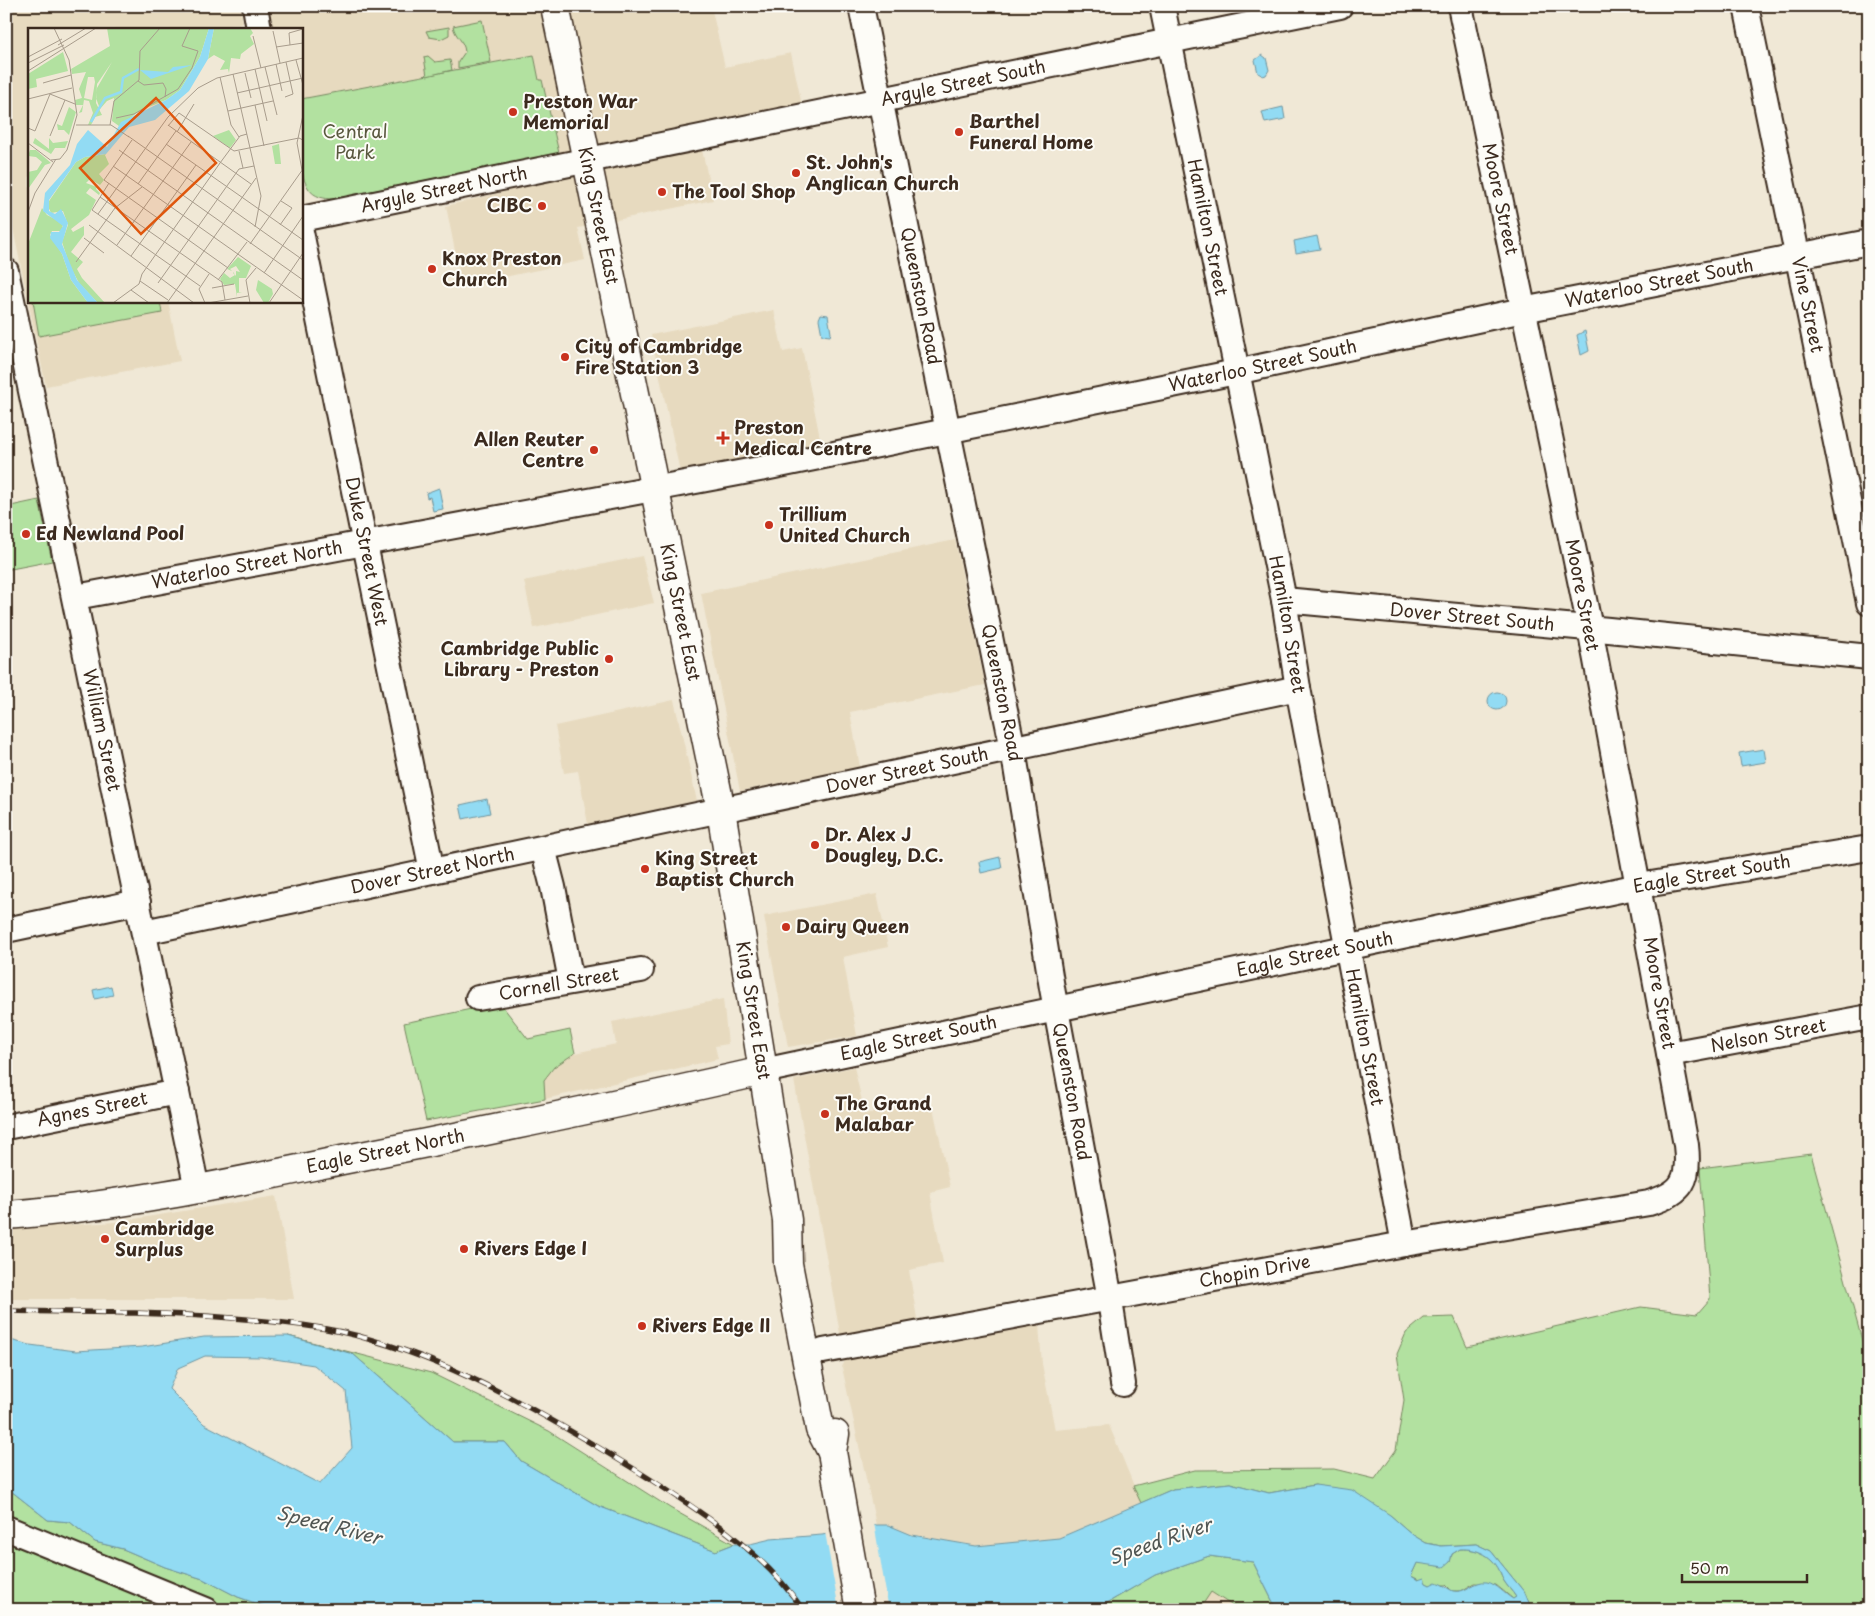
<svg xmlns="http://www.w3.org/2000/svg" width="1875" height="1616" font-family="'Playpen Sans',sans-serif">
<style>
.built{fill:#e7dabf}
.green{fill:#b2e1a0;stroke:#76865f}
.water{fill:#92dbf3;stroke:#6f949e;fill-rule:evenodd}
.pier{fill:#f0e8d6}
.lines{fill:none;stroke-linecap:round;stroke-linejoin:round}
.minor-casing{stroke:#3b2a1e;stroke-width:28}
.major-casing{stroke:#3b2a1e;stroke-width:31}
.minor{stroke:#fdfcf7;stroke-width:24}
.major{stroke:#fdfcf7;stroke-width:28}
.rail-casing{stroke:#3b2a1e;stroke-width:5.5}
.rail{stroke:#fdfcf7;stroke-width:4;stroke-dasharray:11;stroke-linecap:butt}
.poi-dot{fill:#c8321e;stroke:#fdfcf7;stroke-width:2}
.labels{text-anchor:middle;stroke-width:4;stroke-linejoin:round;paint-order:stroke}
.street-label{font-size:18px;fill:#3b2a1e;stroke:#fdfcf7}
.poi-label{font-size:18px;font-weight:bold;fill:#3b2a1e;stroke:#fdfcf7;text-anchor:start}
.park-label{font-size:18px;fill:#59583e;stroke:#fdfcf7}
.water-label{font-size:19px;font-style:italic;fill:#515653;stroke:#fdfcf7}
.inset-river{fill:none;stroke:#92dbf3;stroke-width:2.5}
.inset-road{fill:none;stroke:#a89c8c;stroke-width:1}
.view{fill:#df570d;fill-opacity:0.15;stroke:#df570d;stroke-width:2.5}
.inset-edge{fill:none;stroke:#3b2a1e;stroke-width:2.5}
</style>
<rect width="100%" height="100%" fill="#f0e8d6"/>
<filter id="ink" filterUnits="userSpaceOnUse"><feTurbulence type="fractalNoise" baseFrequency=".02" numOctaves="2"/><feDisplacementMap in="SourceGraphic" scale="10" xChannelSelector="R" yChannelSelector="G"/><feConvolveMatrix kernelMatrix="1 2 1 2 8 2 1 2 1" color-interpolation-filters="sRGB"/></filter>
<g filter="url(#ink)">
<g class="built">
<path d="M 6,6 L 240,6 L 243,23 L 217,29 L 29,29 L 29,301 L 168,301 L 180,361 L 46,386 L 6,195 Z"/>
<path d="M 269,6 L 711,6 L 725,67 L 791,53 L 807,129 L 702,150 L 713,200 L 578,228 L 585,260 L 462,286 L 446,206 L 564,177 L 542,80 L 539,81 L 534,55 L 301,99 L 301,29 L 273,29 Z"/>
<path d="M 774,310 L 783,352 L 802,348 L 821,443 L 680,472 L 651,335 Z"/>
<path d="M 955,540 L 985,685 L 850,712 L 860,767 L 740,791 L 701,593 Z"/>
<path d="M 642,556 L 654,603 L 534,628 L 524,581 Z"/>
<path d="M 674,700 L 697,801 L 588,824 L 578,771 L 564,773 L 555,726 Z"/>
<path d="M 877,894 L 888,947 L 843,957 L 857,1036 L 788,1047 L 764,916 Z"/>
<path d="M 723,999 L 728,1044 L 715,1046 L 718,1059 L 545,1099 L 544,1080 L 554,1067 L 575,1053 L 616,1044 L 612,1022 Z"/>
<path d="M 854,1067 L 865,1114 L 932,1103 L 950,1187 L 930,1192 L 943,1263 L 909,1270 L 921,1343 L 1039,1325 L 1042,1364 L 1055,1430 L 1109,1425 L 1141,1503 L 1059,1538 L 976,1546 L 912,1535 L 888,1525 L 876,1525 L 842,1367 L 845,1361 L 794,1080 Z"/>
<path d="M 276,1196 L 294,1299 L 6,1299 L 6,1229 L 116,1222 Z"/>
<path d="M 1211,1592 L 1239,1610 L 1199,1610 Z"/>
</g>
<g class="green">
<path d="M 482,20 L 491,62 L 458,68 L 458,62 L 465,52 C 464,40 455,37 453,26 Z"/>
<path d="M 449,27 L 449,35 L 441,39 L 429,37 L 426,31 Z"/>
<path d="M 534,55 L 539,80 L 542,80 L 559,153 L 333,199 C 325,199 314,197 309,189 C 295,171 301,122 301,99 Z"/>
<path d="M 428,56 L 435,62 L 450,60 L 452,70 L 427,76 L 424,57 Z"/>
<path d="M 33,301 L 160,301 L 162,313 L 39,336 Z"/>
<path d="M 39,500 L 52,561 L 6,570 L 6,507 Z"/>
<path d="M 500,1003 L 528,1039 L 570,1030 L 575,1053 L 554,1067 L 544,1080 L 545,1099 L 426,1121 L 404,1023 Z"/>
<path d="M 1811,1154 L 1866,1355 L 1869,1355 L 1869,1610 L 1532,1610 L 1525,1593 L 1491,1551 L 1476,1544 L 1441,1546 L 1426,1543 L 1413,1535 L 1390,1515 L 1315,1485 L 1269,1493 L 1230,1483 L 1173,1489 L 1141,1503 L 1133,1486 L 1195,1470 L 1334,1469 L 1375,1479 L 1396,1450 L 1404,1400 L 1397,1354 L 1406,1333 L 1424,1318 L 1454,1317 L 1467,1347 L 1641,1307 L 1697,1314 L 1710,1299 L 1700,1168 Z"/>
<path d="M 288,1336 L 431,1373 L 549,1431 L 670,1508 L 734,1544 L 716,1551 L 598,1506 L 521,1461 L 505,1442 L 453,1442 L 353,1354 Z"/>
<path d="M 6,1487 L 48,1520 L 70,1522 L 95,1542 L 123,1549 L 165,1567 L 203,1579 L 238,1597 L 275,1610 L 6,1610 Z"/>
<path d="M 1460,1549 C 1478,1548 1494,1556 1501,1574 C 1502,1576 1502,1579 1504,1581 C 1507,1586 1512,1591 1516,1597 L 1513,1599 L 1496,1585 L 1475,1583 L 1461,1591 L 1452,1591 L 1446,1585 L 1430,1585 L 1411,1576 L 1417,1563 L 1450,1562 L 1452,1554 Z"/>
<path d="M 1209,1556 L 1253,1562 L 1277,1610 L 1239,1610 L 1211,1592 L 1199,1610 L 1095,1610 L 1155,1575 Z"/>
</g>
<g class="water">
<path d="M 1262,55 L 1266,58 L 1269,70 L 1266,75 L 1263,76 L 1258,73 L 1255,60 Z"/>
<path d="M 1283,107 L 1285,119 L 1265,123 L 1262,112 Z"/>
<path d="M 1317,236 L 1320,249 L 1296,253 L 1294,241 Z"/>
<path d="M 821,314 L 828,315 L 831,333 L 830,336 L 822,335 L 819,319 Z"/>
<path d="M 1585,331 L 1589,351 L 1581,355 L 1577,335 Z"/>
<path d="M 439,488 L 443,509 L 433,511 L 430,497 L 427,498 L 426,493 Z"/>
<circle cx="1497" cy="701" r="9"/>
<path d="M 1764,749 L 1766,762 L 1741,766 L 1739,753 Z"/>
<path d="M 487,799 L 490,813 L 463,819 L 460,805 Z"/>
<path d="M 1000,857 L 1002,868 L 981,873 L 979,862 Z"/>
<path d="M 111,986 L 113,995 L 95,999 L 93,990 Z"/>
<path d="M 288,1336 L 353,1354 L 453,1442 L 505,1442 L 521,1461 L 598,1506 L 716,1551 L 734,1544 L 750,1544 L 771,1539 L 822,1535 L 876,1525 L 888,1525 L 912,1535 L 976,1546 L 1059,1538 L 1173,1489 L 1230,1483 L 1269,1493 L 1315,1485 L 1352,1490 L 1390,1515 L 1413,1535 L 1426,1543 L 1441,1546 L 1476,1544 L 1491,1551 L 1525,1593 L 1532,1610 L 1478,1610 L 1469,1605 L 1462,1606 L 1460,1610 L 1277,1610 L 1253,1562 L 1209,1556 L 1155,1575 L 1095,1610 L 275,1610 L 238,1597 L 203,1579 L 165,1567 L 123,1549 L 95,1542 L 70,1522 L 48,1520 L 6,1487 L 6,1339 L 30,1345 L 76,1351 L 142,1347 L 204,1337 ZM 205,1356 L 261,1357 L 314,1365 L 346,1391 L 352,1448 L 320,1484 L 204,1424 L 169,1389 L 178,1368 ZM 1460,1549 C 1478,1548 1494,1556 1501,1574 C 1502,1576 1502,1579 1504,1581 C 1507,1586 1512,1591 1516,1597 L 1513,1599 C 1504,1594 1497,1584 1487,1582 C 1474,1580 1466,1594 1453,1591 C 1448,1589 1443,1584 1436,1582 L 1430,1585 L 1426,1583 L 1424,1578 L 1418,1580 L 1411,1576 L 1417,1563 L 1444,1567 L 1450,1562 L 1452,1554 Z"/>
</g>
<path class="pier" d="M 874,1523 L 889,1610 L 839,1610 L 825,1532 Z"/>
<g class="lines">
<g class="minor-casing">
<g id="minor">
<path d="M 255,6 L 259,29"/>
<path id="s1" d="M 861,6 L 1013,749 L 1052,988 L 1108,1288 L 1123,1384"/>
<path id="s2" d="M 1162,6 L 1284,600 L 1298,688 L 1404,1244"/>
<path id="s3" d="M 1746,6 L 1869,603"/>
<path id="s4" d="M 301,219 L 1340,6"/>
<path id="s5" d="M 301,232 L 432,871"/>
<path id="s6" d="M 6,271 L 197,1189"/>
<path id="s7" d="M 76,597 L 765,468 L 1236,372 L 1523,310 L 1869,242"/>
<path id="s8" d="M 1284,600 L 1609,630 L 1869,657"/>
<path d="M 543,848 L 553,887 L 571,981"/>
<path d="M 6,930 L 138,902"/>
<path id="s9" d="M 144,932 L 1298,688"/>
<path id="s10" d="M 478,998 L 641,970"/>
<path id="s11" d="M 1669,1054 L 1869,1017"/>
<path id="s12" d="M 763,1071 L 1639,886 L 1869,848"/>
<path id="s13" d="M 6,1127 L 177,1092"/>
<path id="s14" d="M 823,1351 L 1404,1244 L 1649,1203 C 1683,1193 1690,1180 1686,1145 L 1590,628 L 1460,6"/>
<path d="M 6,1528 L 206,1610"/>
</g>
</g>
<g class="major-casing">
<g id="major">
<path id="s15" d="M 555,6 L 721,810 L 787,1220 L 788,1264 L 820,1429 L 832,1452"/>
<path id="s16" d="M 6,1215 C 120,1207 231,1183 342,1160 C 483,1132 623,1103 763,1071"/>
<path d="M 835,1434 L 832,1452 L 860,1610"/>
</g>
</g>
<use href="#minor" class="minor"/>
<use href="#major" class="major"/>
<g class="rail-casing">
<path id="rail" d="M 6,1311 C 82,1312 157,1312 232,1318 C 279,1322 327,1326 372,1340 C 465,1367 552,1419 634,1469 C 693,1506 764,1551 803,1610"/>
</g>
<use href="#rail" class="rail"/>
</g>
</g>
<g class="poi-dot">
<circle cx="513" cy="112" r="5"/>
<circle cx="959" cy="132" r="5"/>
<circle cx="796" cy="173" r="5"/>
<circle cx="662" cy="192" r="5"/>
<circle cx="542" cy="206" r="5"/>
<circle cx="432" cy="269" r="5"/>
<circle cx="565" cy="357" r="5"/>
<path d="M720.5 430.5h5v5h5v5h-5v5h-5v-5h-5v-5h5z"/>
<circle cx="594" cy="450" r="5"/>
<circle cx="769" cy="525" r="5"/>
<circle cx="26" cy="534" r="5"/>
<circle cx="609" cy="659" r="5"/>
<circle cx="815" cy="845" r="5"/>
<circle cx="645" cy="869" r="5"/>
<circle cx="786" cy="927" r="5"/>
<circle cx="825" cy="1114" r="5"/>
<circle cx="105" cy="1239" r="5"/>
<circle cx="464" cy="1249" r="5"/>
<circle cx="642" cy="1326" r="5"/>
</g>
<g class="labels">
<g class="street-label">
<text dy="6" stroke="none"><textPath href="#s4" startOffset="676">Argyle Street South</textPath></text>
<text dy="6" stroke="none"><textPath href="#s4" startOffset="146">Argyle Street North</textPath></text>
<text transform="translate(1500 199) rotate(78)" y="6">Moore Street</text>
<text dy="6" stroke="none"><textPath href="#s15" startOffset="214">King Street East</textPath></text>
<text dy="6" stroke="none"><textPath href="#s2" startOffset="226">Hamilton Street</textPath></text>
<text dy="6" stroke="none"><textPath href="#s7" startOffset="1614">Waterloo Street South</textPath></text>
<text dy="6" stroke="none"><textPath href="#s1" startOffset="296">Queenston Road</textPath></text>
<text dy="6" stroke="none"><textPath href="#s3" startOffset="305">Vine Street</textPath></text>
<text dy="6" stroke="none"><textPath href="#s7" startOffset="1209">Waterloo Street South</textPath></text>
<text dy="6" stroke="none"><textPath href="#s5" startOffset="326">Duke Street West</textPath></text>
<text dy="6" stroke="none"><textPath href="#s7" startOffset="174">Waterloo Street North</textPath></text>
<text transform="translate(1582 595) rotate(79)" y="6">Moore Street</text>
<text dy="6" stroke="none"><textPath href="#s15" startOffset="619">King Street East</textPath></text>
<text dy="6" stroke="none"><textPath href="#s8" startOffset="189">Dover Street South</textPath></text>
<text dy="6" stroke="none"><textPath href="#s2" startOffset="631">Hamilton Street</textPath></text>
<text dy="6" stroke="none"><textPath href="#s1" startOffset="701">Queenston Road</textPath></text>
<text dy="6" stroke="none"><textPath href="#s6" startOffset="469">William Street</textPath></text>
<text dy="6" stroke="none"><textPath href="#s9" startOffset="780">Dover Street South</textPath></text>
<text dy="6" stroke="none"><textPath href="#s9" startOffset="295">Dover Street North</textPath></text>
<text dy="6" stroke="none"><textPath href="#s12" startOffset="969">Eagle Street South</textPath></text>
<text dy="6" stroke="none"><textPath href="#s12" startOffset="564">Eagle Street South</textPath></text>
<text dy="6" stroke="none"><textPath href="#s10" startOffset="82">Cornell Street</textPath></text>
<text transform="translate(1659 993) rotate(80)" y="6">Moore Street</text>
<text dy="6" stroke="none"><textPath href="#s15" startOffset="1024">King Street East</textPath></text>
<text dy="6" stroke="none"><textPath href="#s11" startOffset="101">Nelson Street</textPath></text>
<text dy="6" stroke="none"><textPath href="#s2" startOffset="1051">Hamilton Street</textPath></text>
<text dy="6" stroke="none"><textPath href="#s12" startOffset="159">Eagle Street South</textPath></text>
<text dy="6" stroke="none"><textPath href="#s1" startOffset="1106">Queenston Road</textPath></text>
<text dy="6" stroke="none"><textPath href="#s13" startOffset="88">Agnes Street</textPath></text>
<text dy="6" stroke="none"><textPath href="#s16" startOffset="385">Eagle Street North</textPath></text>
<text dy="6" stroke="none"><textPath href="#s14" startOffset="439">Chopin Drive</textPath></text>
</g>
<g class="poi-label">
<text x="523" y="108">Preston War<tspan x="523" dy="21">Memorial</tspan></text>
<text x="969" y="128">Barthel<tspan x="969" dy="21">Funeral Home</tspan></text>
<text x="806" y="169">St. John's<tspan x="806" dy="21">Anglican Church</tspan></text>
<text x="672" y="198">The Tool Shop</text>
<text x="532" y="212" text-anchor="end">CIBC</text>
<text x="442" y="265">Knox Preston<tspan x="442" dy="21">Church</tspan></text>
<text x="575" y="353">City of Cambridge<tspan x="575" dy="21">Fire Station 3</tspan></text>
<text x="734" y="434">Preston<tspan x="734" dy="21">Medical Centre</tspan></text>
<text x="584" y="446" text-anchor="end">Allen Reuter<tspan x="584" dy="21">Centre</tspan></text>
<text x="779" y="521">Trillium<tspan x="779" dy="21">United Church</tspan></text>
<text x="36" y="540">Ed Newland Pool</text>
<text x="599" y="655" text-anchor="end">Cambridge Public<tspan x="599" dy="21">Library - Preston</tspan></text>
<text x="825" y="841">Dr. Alex J<tspan x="825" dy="21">Dougley, D.C.</tspan></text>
<text x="655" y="865">King Street<tspan x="655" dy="21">Baptist Church</tspan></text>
<text x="796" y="933">Dairy Queen</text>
<text x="835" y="1110">The Grand<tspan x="835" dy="21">Malabar</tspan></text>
<text x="115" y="1235">Cambridge<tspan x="115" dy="21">Surplus</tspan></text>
<text x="474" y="1255">Rivers Edge I</text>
<text x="652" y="1332">Rivers Edge II</text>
</g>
<g class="park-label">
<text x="355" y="138">Central<tspan x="355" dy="21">Park</tspan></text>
</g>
<g class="water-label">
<text transform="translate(329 1525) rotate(14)" y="7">Speed River</text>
<text transform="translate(1160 1541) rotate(-19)" y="7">Speed River</text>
</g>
</g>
<g transform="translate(28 28)">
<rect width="275" height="275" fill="#f0e8d6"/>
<path d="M 79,0 L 181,0 L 172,29 L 152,62 L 138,72 L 113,82 L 91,98 L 84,93 L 86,70 L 79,73 L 72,81 L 68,70 L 69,60 L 84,34 L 69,56 L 68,75 L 74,87 L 67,89 L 63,97 L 60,97 L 65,85 L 61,73 L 56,72 L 54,84 L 51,85 L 55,77 L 48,77 L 47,72 L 54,70 L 51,61 L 58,44 L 44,46 L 43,41 L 82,18 ZM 60,49 L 66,49 L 67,54 L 64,72 L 56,70 ZM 186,0 L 222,0 L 225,5 L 222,8 L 226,16 L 213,26 L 212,31 L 203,30 L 201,45 L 200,41 L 192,42 L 197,33 L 186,27 L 180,31 ZM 35,24 L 40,43 L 8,51 L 9,59 L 0,61 L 0,46 ZM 41,79 L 48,84 L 41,107 L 36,102 L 30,102 L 29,96 L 34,98 ZM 201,102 L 208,112 L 202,120 L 185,108 ZM 7,110 L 21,121 L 21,110 L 25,115 L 40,113 L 37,120 L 27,120 L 23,126 L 5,115 ZM 251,116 L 253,136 L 247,136 L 244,118 ZM 87,118 L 77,127 L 81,136 L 71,146 L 76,152 L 72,157 L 62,151 L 58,155 L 69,159 L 68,161 L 72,165 L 71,167 L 62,160 L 58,165 L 68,172 L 61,187 L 43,201 L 45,204 L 56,198 L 56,207 L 43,224 L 55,234 L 49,241 L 54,250 L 77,275 L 70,275 L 51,255 L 42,238 L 34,214 L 40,197 L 35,183 L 23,185 L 19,176 L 48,134 L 57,129 L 78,126 ZM 2,122 L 8,122 L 23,135 L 17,137 L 0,161 L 0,144 L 9,142 L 14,134 L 8,129 L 0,128 ZM 14,180 L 19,187 L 35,195 L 34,203 L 24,203 L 22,207 L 34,226 L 43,252 L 60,275 L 0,275 L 0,216 ZM 210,229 L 223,238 L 218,250 L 211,250 L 211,264 L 214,264 L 209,265 L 209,269 L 207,256 L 196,257 L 192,251 L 196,245 L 202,250 L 207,247 L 205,245 L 205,244 L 208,248 L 208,243 L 212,244 L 208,238 L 202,241 L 204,243 L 199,241 ZM 230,252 L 244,261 L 245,266 L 240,275 L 236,275 L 228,262 Z" fill="#b2e1a0" fill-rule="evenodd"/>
<path d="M 181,0 L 186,0 L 180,31 L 161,63 L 127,92 L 101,99 L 78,126 L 57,129 L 48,134 L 21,172 L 21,183 L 27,186 L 33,181 L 40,195 L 34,216 L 49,252 L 70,275 L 60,275 L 43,252 L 34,226 L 22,210 L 23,204 L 31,204 L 35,198 L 15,183 L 17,165 L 42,137 L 49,116 L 60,102 L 79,119 L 93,94 L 138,72 L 152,62 L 172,29 ZM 164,37 L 123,51 L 112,42 L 140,44 L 145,39 Z" fill="#92dbf3"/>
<path class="inset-river" d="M 63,94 L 77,70 L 93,64 L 95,50 L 111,41"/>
<path class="inset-road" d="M 245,3 L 252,35M 225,8 L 233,40M 30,17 L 58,0M 262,17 L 261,5 L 275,1M 248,19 L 275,15M 0,29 L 34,11M 268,32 L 275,57M 0,35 L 36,17M 248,36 L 254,63M 237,39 L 249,87M 227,41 L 239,93M 0,43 L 68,0M 217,45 L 223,70M 205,46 L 233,168 L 227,199M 192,49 L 203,97 L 211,109M 110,53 L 116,57 L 135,55 L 138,61 L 137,69M 15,55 L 43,47M 209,65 L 275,50M 22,66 L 47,76M 257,69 L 265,66 L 258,34M 0,71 L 44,60M 227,77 L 236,118M 200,83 L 245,73M 88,90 L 106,86 L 150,61 L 164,40 L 170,23 L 154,18 L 162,0M 48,97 L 83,97 L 101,109M 82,97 L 86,73 L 111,52 L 112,23 L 132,0M 140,97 L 223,156M 140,98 L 151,85 L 206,123 L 271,110 L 275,112M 0,100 L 7,103 L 22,66M 149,104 L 166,76M 22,108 L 37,72M 100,108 L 275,232M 104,112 L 76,152 L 200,240M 0,115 L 25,134M 138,116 L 275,212M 117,121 L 140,89 L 170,60 L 189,50 L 275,30M 91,122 L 275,252M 211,123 L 215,140M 23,132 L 32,131 L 39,122 L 49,87 L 41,32 L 26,0M 85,138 L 275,272M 274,142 L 269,115 L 275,87M 81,155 L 64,182 L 172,258M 110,156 L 148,103M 72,169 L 194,254 L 197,272M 0,184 L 7,165 L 28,131M 70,186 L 117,121M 61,197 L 166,275M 252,197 L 264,180 L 253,173M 56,210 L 76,225M 222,216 L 275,141M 89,217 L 163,114M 103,228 L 168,137M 48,234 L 87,180 L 114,159M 236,245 L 275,188M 190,252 L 219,214M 112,253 L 140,272M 130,255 L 211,141 L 226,138M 184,260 L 206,256M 103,262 L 121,275M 85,275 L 111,256 L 114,246 L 192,135 L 212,108 L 219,106M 139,275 L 228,150M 177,275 L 171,261 L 181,246M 180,275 L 220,268M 222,275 L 218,252 L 228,240M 241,275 L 275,225"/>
<path class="view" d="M 128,70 L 188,135 L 113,206 L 52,140 Z"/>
<rect width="275" height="275" class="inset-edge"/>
</g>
<rect width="1875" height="1616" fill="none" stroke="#fdfcf7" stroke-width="25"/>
<rect x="12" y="12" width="1850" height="1591" fill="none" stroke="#3b2a1e" stroke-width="2" filter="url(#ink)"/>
<path d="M1682 1574v8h125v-8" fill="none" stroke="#3b2a1e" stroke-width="2.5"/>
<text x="1690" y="1574" font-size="15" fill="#3b2a1e" stroke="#fdfcf7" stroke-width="4" paint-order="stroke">50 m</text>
</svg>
